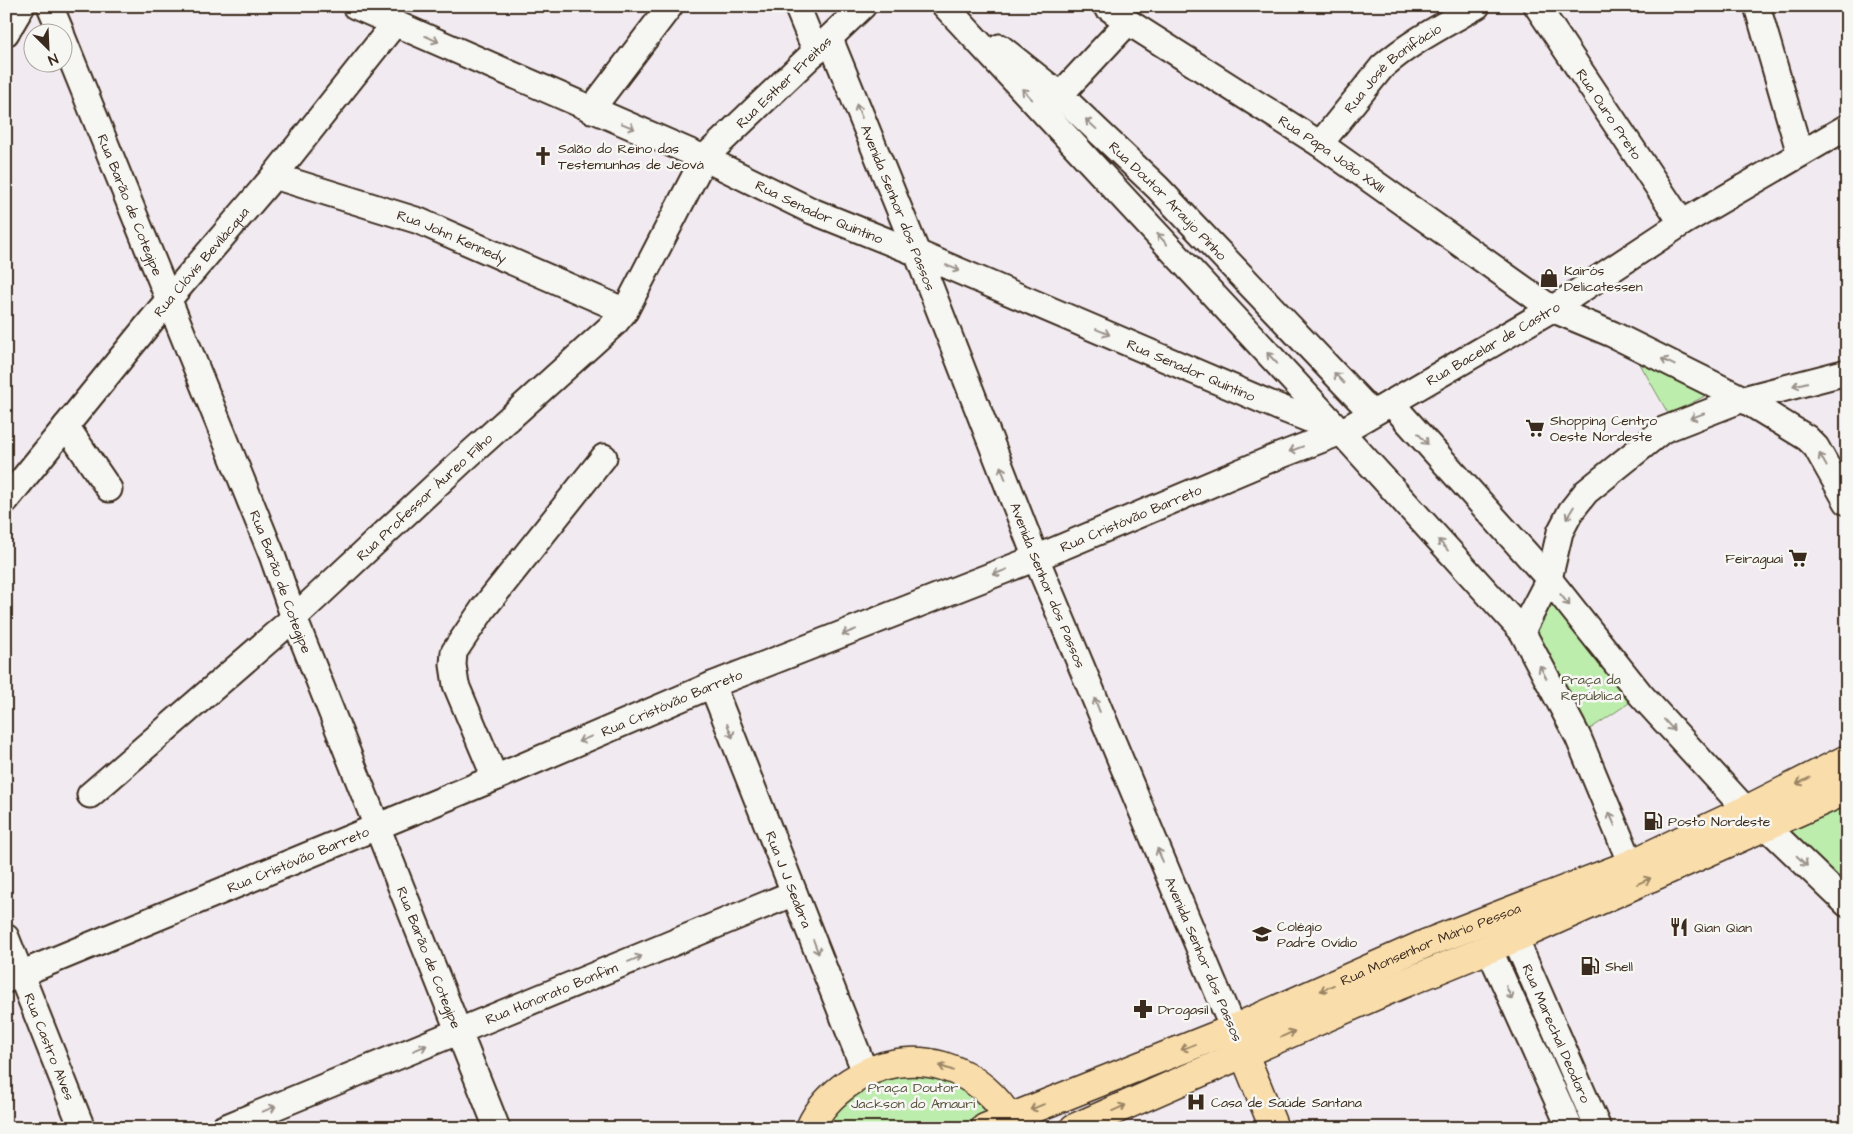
<svg xmlns="http://www.w3.org/2000/svg" width="1853" height="1134" font-family="'Architects Daughter',sans-serif">
<style>
.green{fill:#bdedad;stroke:#7c8c66}
.lines{fill:none;stroke-linecap:round;stroke-linejoin:round}
.minor-casing{stroke:#3b2a1e;stroke-width:29}
.major-casing{stroke:#3b2a1e;stroke-width:31}
.highway-casing{stroke:#3b2a1e;stroke-width:31}
.minor{stroke:#f6f6f2;stroke-width:25}
.major{stroke:#f9ddab;stroke-width:28}
.highway{stroke:#f9ddab;stroke-width:28}
.oneway{stroke:#989088}
.oneway2{stroke:#9a8464}
.labels{text-anchor:middle;stroke-width:5;stroke-linejoin:round;paint-order:stroke}
.street-label{font-size:14px;fill:#3b2a1e;stroke:#f6f6f2}
.poi-label{font-size:14px;fill:#3b2a1e;stroke:#f6f6f2;text-anchor:start}
.park-label{font-size:14px;fill:#55513b;stroke:#f6f6f2}
</style>
<rect width="100%" height="100%" fill="#f1eaf0"/>
<filter id="ink" filterUnits="userSpaceOnUse"><feTurbulence type="fractalNoise" baseFrequency=".02" numOctaves="2"/><feDisplacementMap in="SourceGraphic" scale="10" xChannelSelector="R" yChannelSelector="G"/><feConvolveMatrix kernelMatrix="1 2 1 2 8 2 1 2 1" color-interpolation-filters="sRGB"/></filter>
<g filter="url(#ink)">
<g class="green">
<path d="M 1635,355 L 1716,390 L 1669,415 Z"/>
<path d="M 1549,579 L 1641,695 L 1578,737 L 1522,631 Z"/>
<path d="M 1847,798 L 1847,895 L 1785,828 Z"/>
<path d="M 940,1065 L 1015,1128 L 810,1128 L 834,1093 Z"/>
</g>
<g class="lines">
<g class="minor-casing">
<g id="minor">
<path d="M 50,6 L 61,32"/>
<path id="s1" d="M 355,6 L 704,158 L 812,211 L 917,253 L 1278,407 L 1334,429"/>
<path d="M 797,6 L 816,52"/>
<path d="M 945,6 L 1341,432 L 1522,631 L 1578,737 L 1631,864"/>
<path id="s2" d="M 1106,6 L 1128,22 L 1320,144 L 1552,309 L 1612,334 L 1743,399 L 1807,438 L 1816,447 L 1847,502"/>
<path id="s3" d="M 1537,6 L 1682,223"/>
<path d="M 1757,6 L 1800,154"/>
<path d="M 6,33 L 22,6"/>
<path id="s4" d="M 62,36 L 272,555 L 294,618 L 497,1128"/>
<path id="s5" d="M 830,39 L 917,253 L 1036,558 L 1233,1029"/>
<path id="s6" d="M 1000,47 L 1060,95 L 1158,188 L 1372,413"/>
<path d="M 1060,95 L 1128,22"/>
<path d="M 591,110 L 670,6"/>
<path id="s7" d="M 1320,144 L 1382,67 C 1410,42 1444,25 1477,6"/>
<path id="s8" d="M 274,176 L 419,221 L 625,311"/>
<path d="M 1391,403 L 1549,579 L 1641,695 L 1746,810 L 1767,827 L 1847,904"/>
<path d="M 66,426 L 109,489"/>
<path id="s9" d="M 6,500 L 169,299 L 274,176 L 395,23"/>
<path d="M 1522,631 L 1549,579 L 1560,532 L 1571,511 L 1586,492 L 1663,430 L 1743,399 L 1847,372"/>
<path id="s10" d="M 712,685 L 865,1072"/>
<path d="M 495,778 L 456,685 L 453,665 L 454,652 L 483,609 L 604,457"/>
<path id="s11" d="M 90,795 L 294,618 L 461,462 L 615,323 L 625,311 L 704,158 L 863,6"/>
<path id="s12" d="M 6,937 L 82,1128"/>
<path id="s13" d="M 1515,938 L 1598,1128"/>
<path d="M 1489,949 L 1570,1128"/>
<path id="s14" d="M 6,980 L 495,778 L 712,685 L 1036,558 L 1271,459 L 1341,432 L 1552,309 L 1682,223 L 1847,127"/>
<path id="s15" d="M 224,1128 L 794,893"/>
</g>
</g>
<g class="major-casing">
<g id="major">
<path d="M 1235,1032 L 1274,1128"/>
<path d="M 810,1128 C 819,1108 832,1094 850,1082 C 911,1041 982,1065 1015,1128"/>
</g>
</g>
<g class="highway-casing">
<g id="highway">
<path id="s16" d="M 985,1128 L 1233,1029 L 1425,944 L 1631,864 L 1746,810 L 1847,759"/>
<path d="M 1074,1128 L 1400,985 L 1515,938 L 1847,790"/>
</g>
</g>
<use href="#minor" class="minor"/>
<use href="#major" class="major"/>
<use href="#highway" class="highway"/>
</g>
<defs><path id="oneway-shaft" d="M-6 0H5M1.5-3L5.5 0L1.5 3" fill="none" stroke-width="1.6" stroke-linecap="round" stroke-linejoin="round" transform="scale(1.25)"/></defs>
<g class="oneway">
<use href="#oneway-shaft" transform="translate(432 39) rotate(24)"/>
<use href="#oneway-shaft" transform="translate(1027 94) rotate(-133)"/>
<use href="#oneway-shaft" transform="translate(859 111) rotate(-112)"/>
<use href="#oneway-shaft" transform="translate(1091 124) rotate(-137)"/>
<use href="#oneway-shaft" transform="translate(628 126) rotate(23)"/>
<use href="#oneway-shaft" transform="translate(1162 239) rotate(-133)"/>
<use href="#oneway-shaft" transform="translate(953 268) rotate(23)"/>
<use href="#oneway-shaft" transform="translate(1103 332) rotate(23)"/>
<use href="#oneway-shaft" transform="translate(1272 358) rotate(-133)"/>
<use href="#oneway-shaft" transform="translate(1668 362) rotate(-153)"/>
<use href="#oneway-shaft" transform="translate(1339 378) rotate(-133)"/>
<use href="#oneway-shaft" transform="translate(1800 384) rotate(166)"/>
<use href="#oneway-shaft" transform="translate(1697 416) rotate(160)"/>
<use href="#oneway-shaft" transform="translate(1423 439) rotate(48)"/>
<use href="#oneway-shaft" transform="translate(1296 449) rotate(159)"/>
<use href="#oneway-shaft" transform="translate(1823 460) rotate(-119)"/>
<use href="#oneway-shaft" transform="translate(1003 473) rotate(-111)"/>
<use href="#oneway-shaft" transform="translate(1570 513) rotate(121)"/>
<use href="#oneway-shaft" transform="translate(1443 545) rotate(-132)"/>
<use href="#oneway-shaft" transform="translate(1000 572) rotate(159)"/>
<use href="#oneway-shaft" transform="translate(1565 600) rotate(51)"/>
<use href="#oneway-shaft" transform="translate(849 632) rotate(159)"/>
<use href="#oneway-shaft" transform="translate(1543 672) rotate(-118)"/>
<use href="#oneway-shaft" transform="translate(1097 705) rotate(-112)"/>
<use href="#oneway-shaft" transform="translate(1669 725) rotate(48)"/>
<use href="#oneway-shaft" transform="translate(730 731) rotate(68)"/>
<use href="#oneway-shaft" transform="translate(585 739) rotate(157)"/>
<use href="#oneway-shaft" transform="translate(1612 819) rotate(-113)"/>
<use href="#oneway-shaft" transform="translate(1160 855) rotate(-113)"/>
<use href="#oneway-shaft" transform="translate(1802 861) rotate(44)"/>
<use href="#oneway-shaft" transform="translate(816 947) rotate(69)"/>
<use href="#oneway-shaft" transform="translate(635 959) rotate(-23)"/>
<use href="#oneway-shaft" transform="translate(1509 993) rotate(66)"/>
<use href="#oneway-shaft" transform="translate(420 1048) rotate(-22)"/>
<use href="#oneway-shaft" transform="translate(269 1109) rotate(-22)"/>
</g>
<g class="oneway2">
<use href="#oneway-shaft" transform="translate(1803 781) rotate(153)"/>
<use href="#oneway-shaft" transform="translate(1644 881) rotate(-24)"/>
<use href="#oneway-shaft" transform="translate(1327 988) rotate(156)"/>
<use href="#oneway-shaft" transform="translate(1288 1034) rotate(-24)"/>
<use href="#oneway-shaft" transform="translate(1188 1047) rotate(158)"/>
<use href="#oneway-shaft" transform="translate(946 1068) rotate(-161)"/>
<use href="#oneway-shaft" transform="translate(1037 1107) rotate(158)"/>
<use href="#oneway-shaft" transform="translate(1119 1108) rotate(-24)"/>
</g>
</g>
<defs>
<g id="church-bare" transform="scale(1.5)"><path d="M-1.2-6h2.4v3.5h3.3v2.4h-3.3V6h-2.4V-.1h-3.3v-2.4h3.3Z" fill="#3b2a1e" stroke="#f6f6f2" stroke-width="2.5" paint-order="stroke"/></g>
<g id="shop-bare" transform="scale(1.5)"><path d="M-5-2.5h2.3a2.7 3.5 0 0 1 5.4 0H5L5.5 6h-11ZM-1.5-2.5h3a1.5 2.3 0 0 0-3 0Z" fill="#3b2a1e" stroke="#f6f6f2" stroke-width="2.5" paint-order="stroke"/></g>
<g id="supermarket-bare" transform="scale(1.5)"><path d="M-6-5.5h2.5l.6 2H6L4.5 2H-2.5L-4.4-4H-6ZM-1.5 3.2a1.3 1.3 0 1 0 .1 0ZM3 3.2a1.3 1.3 0 1 0 .1 0Z" fill="#3b2a1e" stroke="#f6f6f2" stroke-width="2.5" paint-order="stroke"/></g>
<g id="fuel-bare" transform="scale(1.5)"><path d="M-5.5-6h7V0h2V4h1.3V-2.5L3-4.5l.8-.8L6-3V5H2.5V1h-1V6h-7ZM-4.2-4.7v3.2H.2V-4.7Z" fill="#3b2a1e" stroke="#f6f6f2" stroke-width="2.5" paint-order="stroke"/></g>
<g id="restaurant-bare" transform="scale(1.5)"><path d="M-5-6h1v4h1v-4h1v4h1v-4h1v5L-1.5 .5V6h-2V.5L-5-1ZM5-6V6H3V1.5H1.5Q1.5-4 5-6Z" fill="#3b2a1e" stroke="#f6f6f2" stroke-width="2.5" paint-order="stroke"/></g>
<g id="school-bare" transform="scale(1.5)"><path d="M0-5L7-2L0 1L-7-2ZM-4 1L0 2.5L4 1V4Q0 6-4 4Z" fill="#3b2a1e" stroke="#f6f6f2" stroke-width="2.5" paint-order="stroke"/></g>
<g id="pharmacy-bare" transform="scale(1.5)"><path d="M-2-6h4v4h4v4h-4v4h-4v-4h-4v-4h4Z" fill="#3b2a1e" stroke="#f6f6f2" stroke-width="2.5" paint-order="stroke"/></g>
<g id="hospital-bare" transform="scale(1.5)"><path d="M-5-5h3v3.5h4V-5h3V5h-3V1.5h-4V5h-3Z" fill="#3b2a1e" stroke="#f6f6f2" stroke-width="2.5" paint-order="stroke"/></g>
</defs>
<g fill-rule="evenodd">
<use href="#church-bare" x="543" y="156"/>
<use href="#shop-bare" x="1549" y="278"/>
<use href="#supermarket-bare" x="1535" y="428"/>
<use href="#supermarket-bare" x="1798" y="558"/>
<use href="#fuel-bare" x="1653" y="821"/>
<use href="#restaurant-bare" x="1679" y="927"/>
<use href="#school-bare" x="1262" y="934"/>
<use href="#fuel-bare" x="1590" y="966"/>
<use href="#pharmacy-bare" x="1143" y="1009"/>
<use href="#hospital-bare" x="1196" y="1102"/>
</g>
<g class="labels">
<g class="street-label">
<text dy="5" stroke="none"><textPath href="#s7" startOffset="106">Rua José Bonifácio</textPath></text>
<text dy="5" stroke="none"><textPath href="#s11" startOffset="1004">Rua Esther Freitas</textPath></text>
<text dy="5" stroke="none"><textPath href="#s3" startOffset="130">Rua Ouro Preto</textPath></text>
<text dy="5" stroke="none"><textPath href="#s2" startOffset="270">Rua Papa João XXIII</textPath></text>
<text dy="5" stroke="none"><textPath href="#s6" startOffset="228">Rua Doutor Araujo Pinho</textPath></text>
<text dy="5" stroke="none"><textPath href="#s4" startOffset="182">Rua Barão de Cotegipe</textPath></text>
<text dy="5" stroke="none"><textPath href="#s5" startOffset="182">Avenida Senhor dos Passos</textPath></text>
<text dy="5" stroke="none"><textPath href="#s1" startOffset="508">Rua Senador Quintino</textPath></text>
<text dy="5" stroke="none"><textPath href="#s8" startOffset="188">Rua John Kennedy</textPath></text>
<text dy="5" stroke="none"><textPath href="#s9" startOffset="308">Rua Clóvis Bevilácqua</textPath></text>
<text dy="5" stroke="none"><textPath href="#s14" startOffset="1619">Rua Bacelar de Castro</textPath></text>
<text dy="5" stroke="none"><textPath href="#s1" startOffset="912">Rua Senador Quintino</textPath></text>
<text dy="5" stroke="none"><textPath href="#s11" startOffset="448">Rua Professor Áureo Filho</textPath></text>
<text dy="5" stroke="none"><textPath href="#s14" startOffset="1216">Rua Cristóvão Barreto</textPath></text>
<text dy="5" stroke="none"><textPath href="#s4" startOffset="588">Rua Barão de Cotegipe</textPath></text>
<text dy="5" stroke="none"><textPath href="#s5" startOffset="588">Avenida Senhor dos Passos</textPath></text>
<text dy="5" stroke="none"><textPath href="#s14" startOffset="721">Rua Cristóvão Barreto</textPath></text>
<text dy="5" stroke="none"><textPath href="#s14" startOffset="316">Rua Cristóvão Barreto</textPath></text>
<text dy="5" stroke="none"><textPath href="#s10" startOffset="209">Rua J J Seabra</textPath></text>
<text dy="5" stroke="none"><textPath href="#s16" startOffset="482">Rua Monsenhor Mário Pessoa</textPath></text>
<text dy="5" stroke="none"><textPath href="#s4" startOffset="992">Rua Barão de Cotegipe</textPath></text>
<text transform="translate(1204 959) rotate(67)" y="5">Avenida Senhor dos Passos</text>
<text dy="5" stroke="none"><textPath href="#s15" startOffset="354">Rua Honorato Bonfim</textPath></text>
<text dy="5" stroke="none"><textPath href="#s13" startOffset="104">Rua Marechal Deodoro</textPath></text>
<text dy="5" stroke="none"><textPath href="#s12" startOffset="118">Rua Castro Alves</textPath></text>
</g>
<g class="poi-label">
<text x="558" y="153">Salão do Reino das<tspan x="558" dy="16">Testemunhas de Jeová</tspan></text>
<text x="1564" y="275">Kairós<tspan x="1564" dy="16">Delicatessen</tspan></text>
<text x="1550" y="425">Shopping Centro<tspan x="1550" dy="16">Oeste Nordeste</tspan></text>
<text x="1783" y="563" text-anchor="end">Feiraguai</text>
<text x="1668" y="826">Posto Nordeste</text>
<text x="1277" y="931">Colégio<tspan x="1277" dy="16">Padre Ovídio</tspan></text>
<text x="1694" y="932">Qian Qian</text>
<text x="1605" y="971">Shell</text>
<text x="1158" y="1014">Drogasil</text>
<text x="1211" y="1107">Casa de Saúde Santana</text>
</g>
<g class="park-label">
<text x="1591" y="684">Praça da<tspan x="1591" dy="16">República</tspan></text>
<text x="913" y="1092">Praça Doutor<tspan x="913" dy="16">Jackson do Amauri</tspan></text>
</g>
</g>
<rect width="1853" height="1134" fill="none" stroke="#f6f6f2" stroke-width="25"/>
<rect x="12" y="12" width="1828" height="1109" fill="none" stroke="#3b2a1e" stroke-width="2" filter="url(#ink)"/>
<g transform="translate(48 48) rotate(156)"><circle r="24" fill="#f6f6f2" stroke="#aba49d"/>
<path d="M0-4L9 19L0 12L-9 19Z" fill="#3b2a1e"/>
<text y="-8" font-size="14" font-weight="bold" text-anchor="middle" fill="#3b2a1e">N</text>
</g>
</svg>
